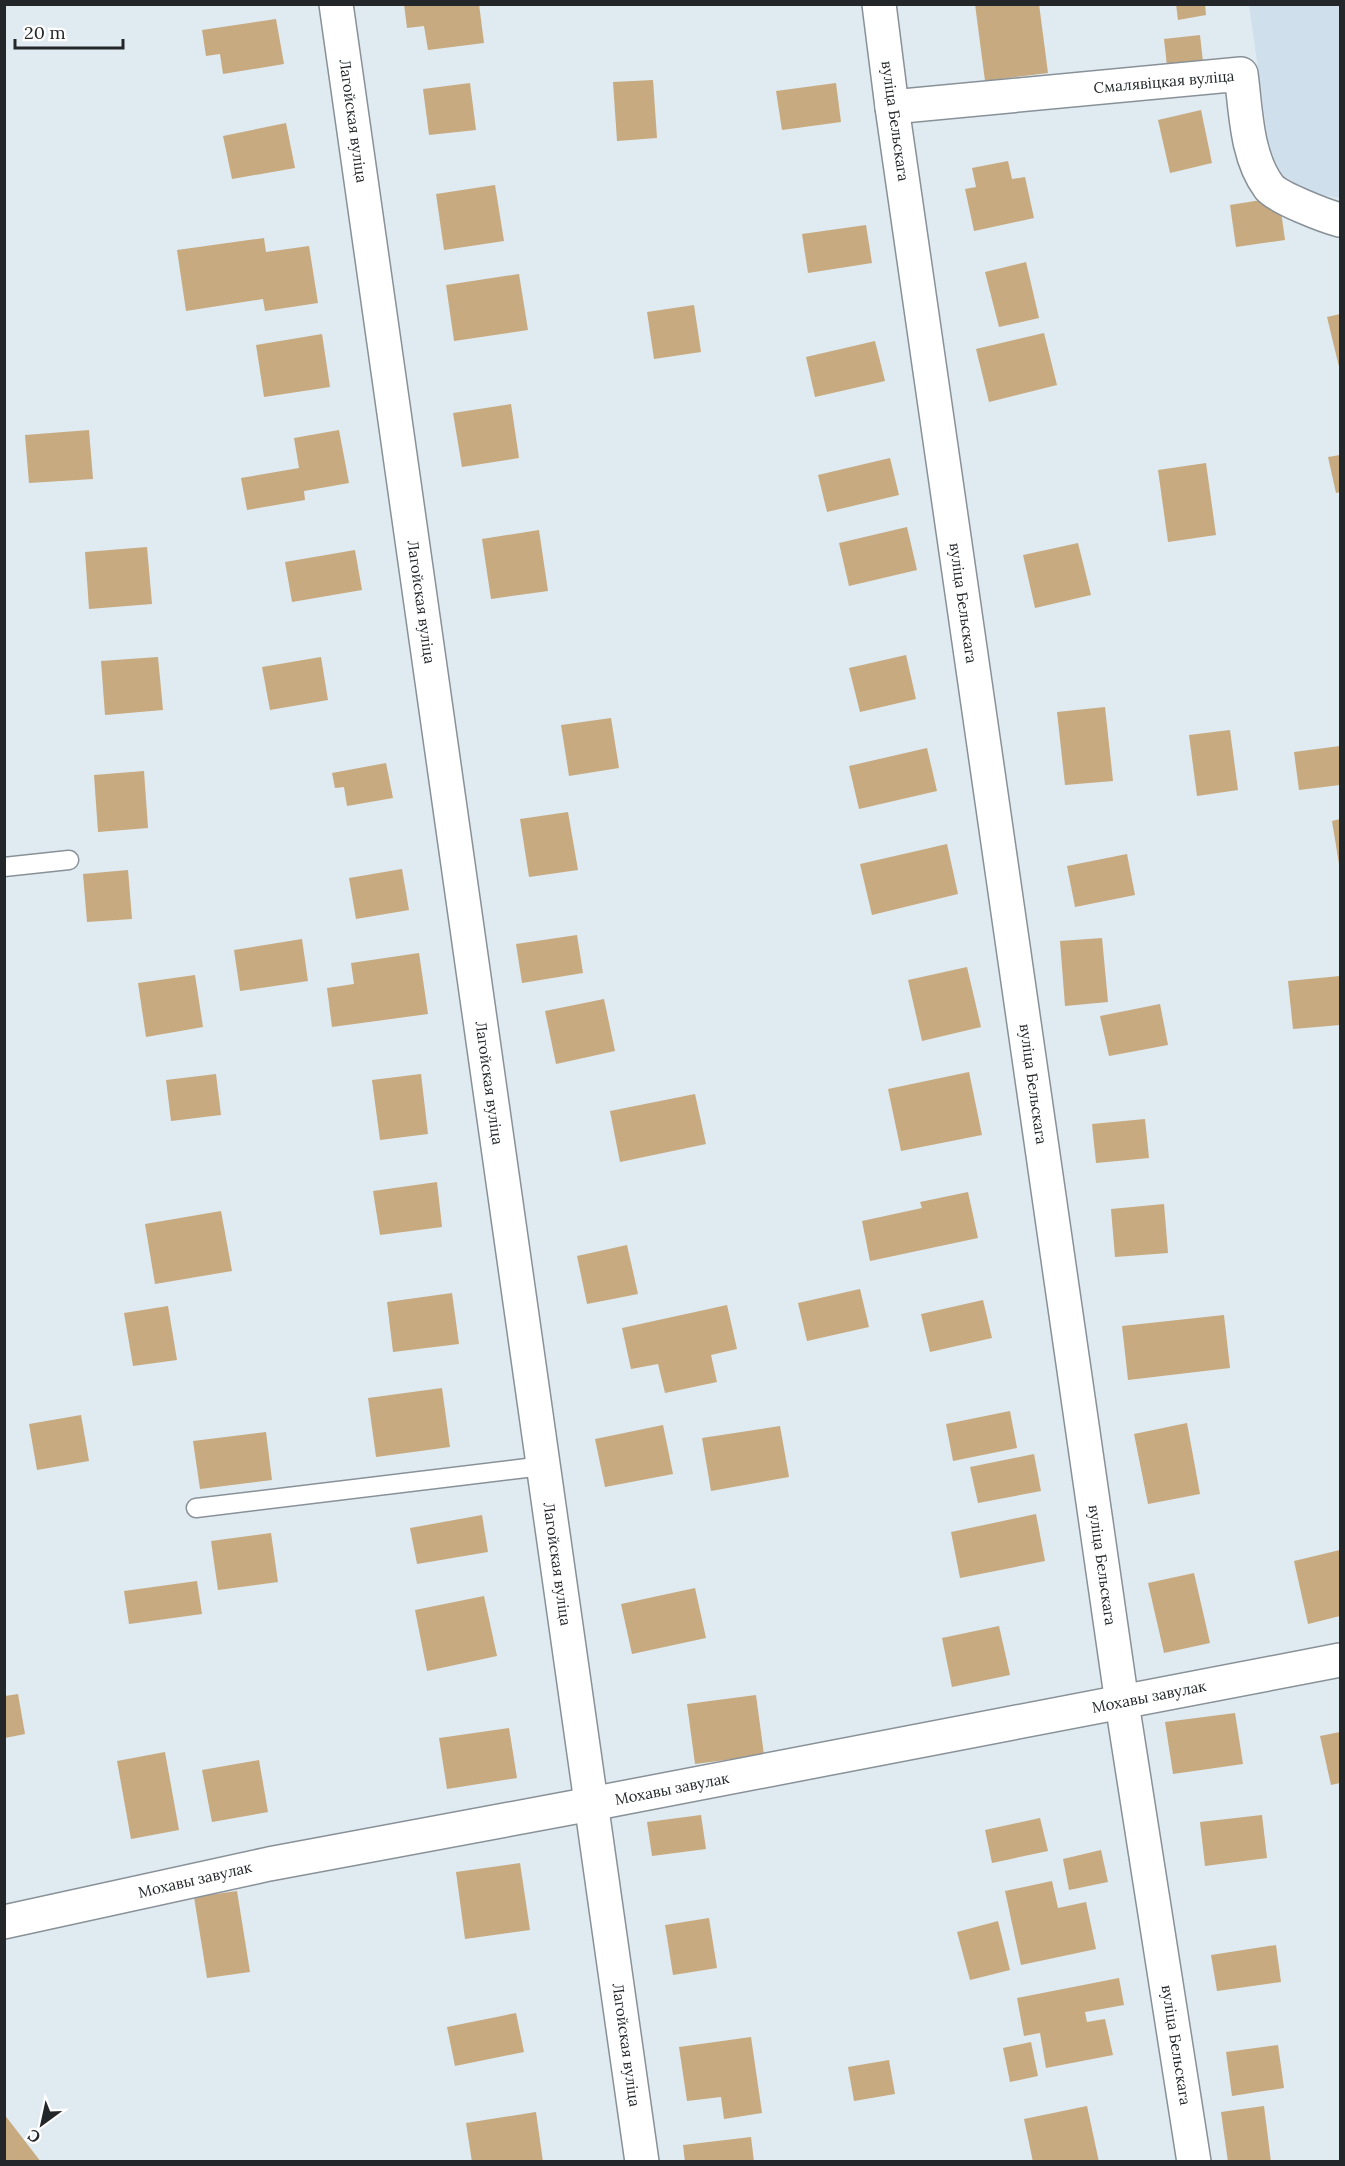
<svg xmlns="http://www.w3.org/2000/svg" width="1345" height="2166" font-family="Lora,serif">
<style>
.built{fill:#cfdfec}
.building{fill:#c7aa7f}
.lines{fill:none;stroke-linecap:round;stroke-linejoin:round}
.lane-casing{stroke:#899198;stroke-width:21}
.street-casing{stroke:#899198;stroke-width:36}
.lane{stroke:#fff;stroke-width:18}
.street{stroke:#fff;stroke-width:33}
.labels{text-anchor:middle;stroke-width:5;stroke-linejoin:round;paint-order:stroke}
.street-label{font-size:15px;fill:#24272a;stroke:#fff}
</style>
<rect width="100%" height="100%" fill="#e0eaf1"/>
<path class="built" d="M 1249,5 L 1340,5 L 1340,198 L 1314,194 L 1272,169 Z"/>
<g class="building">
<path d="M 404,4 L 479,4 L 484,43 L 428,50 L 424,26 L 407,28 Z"/>
<path d="M 975,4 L 1039,4 L 1048,73 L 985,81 Z"/>
<path d="M 1176,4 L 1205,4 L 1206,15 L 1178,20 Z"/>
<path d="M 276,19 L 284,64 L 223,74 L 220,54 L 206,56 L 202,30 Z"/>
<path d="M 1200,35 L 1203,62 L 1167,66 L 1164,39 Z"/>
<path d="M 653,80 L 657,138 L 617,141 L 613,82 Z"/>
<path d="M 470,83 L 476,130 L 429,135 L 423,89 Z"/>
<path d="M 836,83 L 841,122 L 782,130 L 776,91 Z"/>
<path d="M 1201,110 L 1212,163 L 1170,173 L 1158,120 Z"/>
<path d="M 286,123 L 295,168 L 232,179 L 223,136 Z"/>
<path d="M 1008,161 L 1012,179 L 1025,177 L 1034,218 L 974,231 L 965,189 L 976,187 L 972,168 Z"/>
<path d="M 495,185 L 504,241 L 444,250 L 436,194 Z"/>
<path d="M 1279,197 L 1285,240 L 1236,247 L 1230,205 Z"/>
<path d="M 866,225 L 872,263 L 808,273 L 802,234 Z"/>
<path d="M 264,238 L 266,252 L 309,246 L 318,303 L 265,311 L 263,299 L 186,311 L 177,250 Z"/>
<path d="M 1026,262 L 1039,318 L 999,327 L 985,272 Z"/>
<path d="M 519,274 L 528,330 L 454,341 L 446,285 Z"/>
<path d="M 694,305 L 701,352 L 654,359 L 647,312 Z"/>
<path d="M 1340,314 L 1340,371 L 1327,317 Z"/>
<path d="M 1044,333 L 1057,385 L 989,402 L 976,349 Z"/>
<path d="M 322,334 L 330,387 L 264,397 L 256,345 Z"/>
<path d="M 875,341 L 885,381 L 815,397 L 806,357 Z"/>
<path d="M 511,404 L 519,458 L 462,467 L 453,413 Z"/>
<path d="M 89,430 L 93,479 L 29,483 L 25,435 Z"/>
<path d="M 339,430 L 349,483 L 304,491 L 305,500 L 247,510 L 241,478 L 299,468 L 294,438 Z"/>
<path d="M 1340,455 L 1340,492 L 1336,493 L 1328,457 Z"/>
<path d="M 890,458 L 899,495 L 827,512 L 818,475 Z"/>
<path d="M 1206,463 L 1216,535 L 1168,542 L 1158,470 Z"/>
<path d="M 907,527 L 917,570 L 849,586 L 839,543 Z"/>
<path d="M 539,530 L 548,591 L 491,599 L 482,539 Z"/>
<path d="M 1078,543 L 1091,595 L 1035,608 L 1023,555 Z"/>
<path d="M 147,547 L 152,604 L 89,609 L 85,552 Z"/>
<path d="M 355,550 L 362,590 L 292,602 L 285,562 Z"/>
<path d="M 906,655 L 916,699 L 860,712 L 849,668 Z"/>
<path d="M 158,657 L 163,710 L 105,715 L 101,661 Z"/>
<path d="M 321,657 L 328,700 L 270,710 L 262,667 Z"/>
<path d="M 1105,707 L 1113,781 L 1065,785 L 1057,712 Z"/>
<path d="M 611,718 L 619,768 L 569,776 L 561,725 Z"/>
<path d="M 1230,730 L 1238,790 L 1197,796 L 1189,735 Z"/>
<path d="M 1340,746 L 1340,785 L 1299,790 L 1294,752 Z"/>
<path d="M 927,748 L 937,791 L 859,809 L 849,766 Z"/>
<path d="M 386,763 L 393,798 L 347,806 L 344,787 L 335,788 L 332,773 Z"/>
<path d="M 144,771 L 148,828 L 98,832 L 94,775 Z"/>
<path d="M 568,812 L 578,870 L 529,877 L 520,819 Z"/>
<path d="M 1340,819 L 1340,864 L 1339,864 L 1332,821 Z"/>
<path d="M 947,844 L 958,894 L 872,915 L 860,864 Z"/>
<path d="M 1127,854 L 1135,895 L 1075,907 L 1067,866 Z"/>
<path d="M 402,869 L 409,910 L 356,919 L 349,878 Z"/>
<path d="M 128,870 L 132,919 L 87,922 L 83,874 Z"/>
<path d="M 577,935 L 583,973 L 522,983 L 516,944 Z"/>
<path d="M 1102,938 L 1108,1002 L 1065,1006 L 1060,941 Z"/>
<path d="M 302,939 L 308,981 L 240,991 L 234,950 Z"/>
<path d="M 419,953 L 428,1014 L 332,1027 L 327,988 L 354,984 L 351,963 Z"/>
<path d="M 967,967 L 981,1027 L 922,1041 L 908,980 Z"/>
<path d="M 195,975 L 203,1027 L 146,1037 L 138,983 Z"/>
<path d="M 1340,976 L 1340,1025 L 1293,1029 L 1288,981 Z"/>
<path d="M 604,999 L 615,1051 L 556,1064 L 545,1011 Z"/>
<path d="M 1160,1004 L 1168,1045 L 1109,1056 L 1100,1016 Z"/>
<path d="M 969,1072 L 982,1135 L 901,1151 L 888,1089 Z"/>
<path d="M 216,1074 L 221,1115 L 171,1121 L 166,1080 Z"/>
<path d="M 421,1074 L 428,1134 L 380,1140 L 372,1080 Z"/>
<path d="M 695,1094 L 706,1144 L 620,1162 L 610,1111 Z"/>
<path d="M 1145,1119 L 1149,1158 L 1096,1163 L 1092,1124 Z"/>
<path d="M 437,1182 L 442,1227 L 380,1235 L 373,1191 Z"/>
<path d="M 968,1192 L 978,1238 L 870,1261 L 862,1221 L 922,1208 L 920,1202 Z"/>
<path d="M 1164,1204 L 1168,1253 L 1115,1257 L 1111,1209 Z"/>
<path d="M 221,1211 L 232,1271 L 155,1284 L 145,1224 Z"/>
<path d="M 627,1245 L 638,1294 L 587,1304 L 577,1256 Z"/>
<path d="M 860,1289 L 869,1327 L 807,1341 L 798,1303 Z"/>
<path d="M 452,1293 L 459,1344 L 393,1352 L 387,1302 Z"/>
<path d="M 983,1300 L 992,1338 L 930,1352 L 921,1314 Z"/>
<path d="M 727,1305 L 737,1349 L 711,1355 L 717,1382 L 665,1393 L 658,1364 L 631,1369 L 622,1328 Z"/>
<path d="M 168,1306 L 177,1360 L 133,1366 L 124,1313 Z"/>
<path d="M 1224,1315 L 1230,1368 L 1128,1380 L 1122,1326 Z"/>
<path d="M 442,1388 L 450,1447 L 376,1457 L 368,1398 Z"/>
<path d="M 1010,1411 L 1017,1448 L 953,1461 L 946,1424 Z"/>
<path d="M 81,1415 L 89,1461 L 37,1470 L 29,1424 Z"/>
<path d="M 1187,1423 L 1200,1494 L 1148,1504 L 1134,1434 Z"/>
<path d="M 663,1425 L 673,1474 L 605,1487 L 595,1439 Z"/>
<path d="M 780,1426 L 789,1477 L 711,1491 L 702,1438 Z"/>
<path d="M 266,1432 L 272,1480 L 200,1489 L 193,1441 Z"/>
<path d="M 1034,1454 L 1041,1491 L 978,1503 L 970,1467 Z"/>
<path d="M 1036,1514 L 1045,1561 L 960,1578 L 951,1532 Z"/>
<path d="M 482,1515 L 488,1552 L 417,1564 L 410,1528 Z"/>
<path d="M 271,1533 L 278,1582 L 218,1590 L 211,1541 Z"/>
<path d="M 1340,1550 L 1340,1616 L 1308,1624 L 1294,1561 Z"/>
<path d="M 1194,1573 L 1210,1643 L 1164,1653 L 1148,1583 Z"/>
<path d="M 197,1581 L 202,1614 L 129,1624 L 124,1591 Z"/>
<path d="M 695,1588 L 706,1638 L 632,1654 L 621,1604 Z"/>
<path d="M 484,1596 L 497,1656 L 427,1671 L 415,1610 Z"/>
<path d="M 999,1626 L 1010,1675 L 952,1687 L 942,1638 Z"/>
<path d="M 18,1694 L 25,1734 L 5,1738 L 5,1696 Z"/>
<path d="M 756,1695 L 764,1755 L 695,1764 L 687,1704 Z"/>
<path d="M 1235,1713 L 1243,1764 L 1173,1774 L 1165,1722 Z"/>
<path d="M 509,1728 L 517,1778 L 447,1789 L 439,1738 Z"/>
<path d="M 1340,1732 L 1340,1783 L 1331,1785 L 1320,1736 Z"/>
<path d="M 165,1752 L 179,1830 L 131,1839 L 117,1761 Z"/>
<path d="M 259,1760 L 268,1812 L 212,1822 L 202,1770 Z"/>
<path d="M 701,1815 L 706,1849 L 652,1856 L 647,1822 Z"/>
<path d="M 1262,1815 L 1267,1858 L 1205,1866 L 1200,1822 Z"/>
<path d="M 1040,1818 L 1048,1851 L 992,1863 L 985,1830 Z"/>
<path d="M 1101,1850 L 1108,1882 L 1069,1890 L 1063,1859 Z"/>
<path d="M 520,1863 L 530,1930 L 465,1939 L 456,1872 Z"/>
<path d="M 1052,1881 L 1058,1908 L 1086,1902 L 1096,1949 L 1021,1965 L 1005,1891 Z"/>
<path d="M 237,1891 L 250,1972 L 207,1978 L 194,1897 Z"/>
<path d="M 709,1918 L 717,1968 L 673,1975 L 665,1925 Z"/>
<path d="M 998,1921 L 1010,1970 L 970,1980 L 957,1932 Z"/>
<path d="M 1276,1945 L 1281,1982 L 1217,1991 L 1211,1955 Z"/>
<path d="M 1119,1978 L 1124,2005 L 1085,2012 L 1087,2022 L 1105,2019 L 1113,2055 L 1046,2068 L 1040,2033 L 1024,2036 L 1017,1998 Z"/>
<path d="M 516,2013 L 524,2052 L 455,2066 L 447,2027 Z"/>
<path d="M 751,2037 L 762,2113 L 724,2119 L 721,2097 L 687,2101 L 679,2047 Z"/>
<path d="M 1031,2042 L 1038,2076 L 1010,2082 L 1003,2048 Z"/>
<path d="M 1278,2045 L 1284,2088 L 1232,2096 L 1226,2052 Z"/>
<path d="M 889,2060 L 895,2094 L 854,2101 L 848,2067 Z"/>
<path d="M 1087,2106 L 1099,2162 L 1033,2162 L 1024,2119 Z"/>
<path d="M 1264,2106 L 1271,2162 L 1228,2162 L 1221,2112 Z"/>
<path d="M 536,2112 L 543,2162 L 472,2162 L 466,2123 Z"/>
<path d="M 4,2114 L 41,2162 L 4,2162 Z"/>
<path d="M 751,2137 L 754,2162 L 685,2162 L 683,2145 Z"/>
</g>
<g class="lines">
<g class="lane-casing">
<g id="lane">
<path d="M 4,867 L 69,860"/>
<path d="M 196,1508 L 543,1466"/>
</g>
</g>
<g class="street-casing">
<g id="street">
<path d="M 336,4 L 642,2162"/>
<path d="M 879,4 L 892,107 L 1122,1703 L 1194,2162"/>
<path d="M 892,107 L 1241,74 C 1246,111 1246,156 1269,187 C 1278,198 1325,216 1340,220"/>
<path d="M 4,1922 L 269,1864 L 591,1804 L 1340,1660"/>
</g>
</g>
<use href="#lane" class="lane"/>
<use href="#street" class="street"/>
</g>
<g class="labels">
<g class="street-label">
<text transform="translate(1164 82) rotate(-5)" y="5">Смалявіцкая вуліца</text>
<text transform="translate(353 121) rotate(82)" y="5">Лагойская вуліца</text>
<text transform="translate(895 121) rotate(82)" y="5">вуліца Бельскага</text>
<text transform="translate(421 602) rotate(82)" y="5">Лагойская вуліца</text>
<text transform="translate(963 603) rotate(82)" y="5">вуліца Бельскага</text>
<text transform="translate(489 1083) rotate(82)" y="5">Лагойская вуліца</text>
<text transform="translate(1033 1084) rotate(82)" y="5">вуліца Бельскага</text>
<text transform="translate(557 1564) rotate(82)" y="5">Лагойская вуліца</text>
<text transform="translate(1102 1565) rotate(82)" y="5">вуліца Бельскага</text>
<text transform="translate(1149 1697) rotate(-11)" y="5">Мохавы завулак</text>
<text transform="translate(672 1789) rotate(-11)" y="5">Мохавы завулак</text>
<text transform="translate(195 1880) rotate(-13)" y="5">Мохавы завулак</text>
<text transform="translate(626 2045) rotate(82)" y="5">Лагойская вуліца</text>
<text transform="translate(1176 2045) rotate(81)" y="5">вуліца Бельскага</text>
</g>
</g>
<rect width="1345" height="2166" fill="none" stroke="#24272a" stroke-width="12"/>
<g transform="translate(42 2124) rotate(213)" stroke="#ffffff" stroke-width="4.5" paint-order="stroke">
<path d="M0-4.5L10 22L0 15L-10 22Z" fill="#24272a"/>
<text y="-9" font-size="16" font-weight="bold" text-anchor="middle" fill="#24272a">С</text>
</g>
<path d="M15 39v9h108v-9" fill="none" stroke="#24272a" stroke-width="3"/>
<text x="24" y="39" font-size="18" fill="#24272a" stroke="#ffffff" stroke-width="4.5" paint-order="stroke">20 m</text>
</svg>
